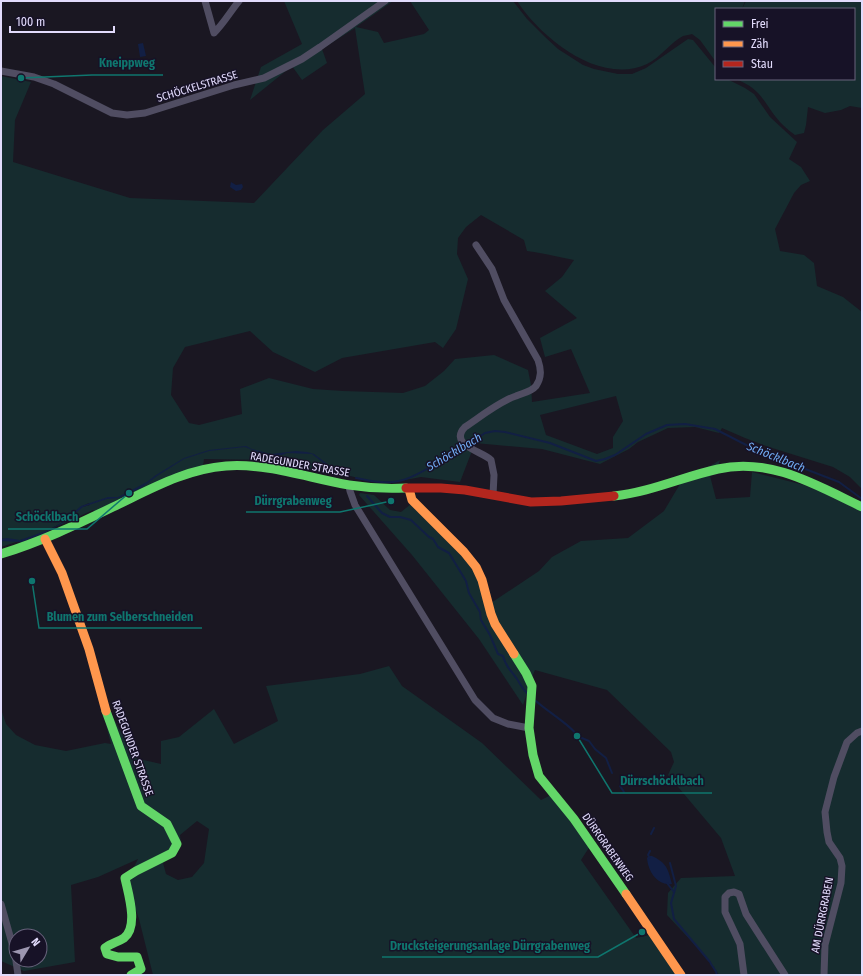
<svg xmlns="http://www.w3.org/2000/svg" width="863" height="976" font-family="'Fira Sans Condensed',sans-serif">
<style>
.green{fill:#162c2f;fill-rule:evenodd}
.water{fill:#121f44}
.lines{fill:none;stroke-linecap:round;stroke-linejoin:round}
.stream{stroke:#121f44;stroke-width:2}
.street{stroke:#504d62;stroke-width:7}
.fast{stroke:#63d668;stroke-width:9}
.slow{stroke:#ff974d;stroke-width:9}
.jam{stroke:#b3261e;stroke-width:9}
.labels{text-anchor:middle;stroke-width:3;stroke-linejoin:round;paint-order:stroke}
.street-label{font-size:11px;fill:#e2dbfc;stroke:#171227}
.water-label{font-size:12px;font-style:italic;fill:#71acf4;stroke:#171227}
.leader{fill:none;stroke:#0f766e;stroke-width:1.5}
.callout-dot{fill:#0f766e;stroke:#171227;stroke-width:1.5}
.callout-label{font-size:12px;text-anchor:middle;font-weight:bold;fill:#0f766e;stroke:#171227;stroke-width:3;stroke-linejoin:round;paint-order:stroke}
</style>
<rect width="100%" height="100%" fill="#1a1722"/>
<g class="green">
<path d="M 284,1 L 393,1 L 356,27 L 378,32 L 384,43 L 424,34 L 429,30 L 410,1 L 513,1 L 527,19 L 544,36 L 558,49 L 583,65 L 594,69 L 618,74 L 632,74 L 646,68 L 688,39 L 693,40 L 716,68 L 716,79 L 727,79 L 745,88 L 754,94 L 770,117 L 797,142 L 789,159 L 801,167 L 810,181 L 801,185 L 794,193 L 775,229 L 780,251 L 804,255 L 814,263 L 817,286 L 843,297 L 862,312 L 862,489 L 850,477 L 833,467 L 769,447 L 745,438 L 722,428 L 719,433 L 695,427 L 668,428 L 638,442 L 629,449 L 600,464 L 542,449 L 475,443 L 460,482 L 421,477 L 400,481 L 375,482 L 325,470 L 311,470 L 300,468 L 290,469 L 270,460 L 204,459 L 203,466 L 96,512 L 93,510 L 58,526 L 82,507 L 90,505 L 89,503 C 78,507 71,516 61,523 C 51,529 31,539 20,540 C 13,541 8,538 1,539 L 1,76 L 31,82 L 15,120 L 13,162 L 130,198 L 254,203 L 323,130 L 365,94 L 355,28 L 322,49 L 327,63 L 302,80 L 292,66 L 250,100 L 261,67 L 302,44 ZM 481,215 L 524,240 L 527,251 C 543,253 558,257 574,260 L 562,277 L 545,291 L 577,318 L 540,338 L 545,357 L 571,349 L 590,393 L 532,402 L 531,385 L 528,370 L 494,355 L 455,359 L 444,371 L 425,386 L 403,393 L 343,391 L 313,389 L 269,378 L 240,389 L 242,414 L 199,425 L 189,423 L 171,395 L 173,368 L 185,347 L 250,331 L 273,352 L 315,372 L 342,358 L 435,342 L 443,348 L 456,329 L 468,279 L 457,254 L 458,238 L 466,227 ZM 616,396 L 623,421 L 613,437 L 613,448 L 597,454 L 546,435 L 540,415 Z"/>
<path d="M 517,1 L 745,1 L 742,9 L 716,9 L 716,62 L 700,40 L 692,34 C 690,35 686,35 683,36 C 671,42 660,58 647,64 C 600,86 541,38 517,1 Z"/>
<path d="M 746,1 L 862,1 L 862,108 L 850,106 L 841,110 L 825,113 L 808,107 L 806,125 L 804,133 L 795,135 C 791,132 787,129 783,125 C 764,106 764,89 735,79 L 854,79 L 854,9 L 742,9 Z"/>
<path d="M 720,460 L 716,472 L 710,476 L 716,499 L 750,497 L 752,472 L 804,485 L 832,496 L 862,511 L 862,975 L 719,975 L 709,960 L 667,915 L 668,893 L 681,878 L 735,876 L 721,838 L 668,775 L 674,762 L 671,752 L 607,690 L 535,670 L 532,677 L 506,640 L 491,603 L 539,571 L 552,557 L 581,541 L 628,538 L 664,511 L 680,484 Z"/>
<path d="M 360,493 L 374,495 L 390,510 L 401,512 L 411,504 L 458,551 L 473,569 L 529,687 L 523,705 L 479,639 L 412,555 L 359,495 Z"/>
<path d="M 7,540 L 19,541 L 1,547 L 1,541 Z"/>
<path d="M 389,666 L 402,686 L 482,743 L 541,800 L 551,795 L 592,843 L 581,860 L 636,938 L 654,934 L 683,975 L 153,975 L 139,919 L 126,883 L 138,859 L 98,877 L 71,885 L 75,962 L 24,971 L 1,961 L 1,709 L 6,724 L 16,735 L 35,745 L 66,751 L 105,743 L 111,744 L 103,713 L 107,706 L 135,758 L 161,764 L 161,741 L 179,737 L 214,709 L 234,744 L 278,721 L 266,686 L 360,674 ZM 197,821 L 209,829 L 204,863 L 192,877 L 178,880 L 166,874 L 163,863 L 181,843 L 180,835 ZM 16,936 L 40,936 L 40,960 L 16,960 Z"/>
</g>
<g class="water">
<path d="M 143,43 L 146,56 L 140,57 L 138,44 Z"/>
<path d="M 231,182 L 236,185 L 242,184 L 243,187 L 241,190 L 236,191 L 230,187 Z"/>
<path d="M 246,446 L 252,449 L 271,454 L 296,451 L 307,452 L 314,454 L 341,474 L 358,478 L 336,473 L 312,454 L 287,453 L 282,455 L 272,455 L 261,453 L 245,447 L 209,451 L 184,459 L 157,476 L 141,488 L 119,498 L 107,499 L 83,507 L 63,523 L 45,533 L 22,542 L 1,541 L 1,539 L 7,538 L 20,540 L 51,529 L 63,522 L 81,506 L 108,497 L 118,497 L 147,482 L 156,475 L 184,458 L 209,450 Z"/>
<path d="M 649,856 L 652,856 C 667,863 668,869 672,884 C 657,886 648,871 647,858 Z"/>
</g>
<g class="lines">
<g class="stream">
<path d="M 468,444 L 485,433 L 495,431 L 505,432 L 550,443 L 596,461 L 605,459 L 615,455 L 646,434 L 667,425 L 685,424 L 715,429 L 756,450 L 839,482 L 862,499"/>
<path d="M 356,478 C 370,481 385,484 399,481 C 416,478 449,456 464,446"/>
<path d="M 367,496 L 382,513 L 390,517 L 400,517 L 411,520 L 429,537 L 433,539 L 438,547 L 449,553 L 466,581 L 469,593 L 480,612 L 481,620 L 490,635 L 498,654 L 503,656 C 506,668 511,670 517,679 C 521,685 523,690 529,695"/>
<path d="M 536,701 C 544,709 576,729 577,736 L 589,741 L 595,749 L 606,758 L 612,773"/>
<path d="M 620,786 L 624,792"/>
<path d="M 651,834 L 654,828"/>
<path d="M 650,851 L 648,855 L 650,858"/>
<path d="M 670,863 L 676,886 L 671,903 L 674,919 L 710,962 C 712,967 716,969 717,975"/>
<path d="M 667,883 L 674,892"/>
</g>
<g class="street">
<path d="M 205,1 L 214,33 C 224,23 230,12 239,1"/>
<path d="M 1,71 L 34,77 L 54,84 L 112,113 L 127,115 L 145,113 L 234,85 L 264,78 L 302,59 L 320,47 L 385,1"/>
<path d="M 476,245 L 492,269 L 504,300 L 538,360 C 541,369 542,377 536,386 C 531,392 523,393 516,396 C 500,401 480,417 465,427 C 448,445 482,451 491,460 L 494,475 L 493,495"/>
<path d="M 349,486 L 350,491 L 355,505 L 475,700 L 493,718 L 508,724 L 529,728"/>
<path d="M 1,904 L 15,954 L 18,975"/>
<path d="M 744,975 L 740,944 L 725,912 L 725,897 L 729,893 L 734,892 L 739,894 L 746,914 L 785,975"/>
<path d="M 824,975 L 825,945 L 841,883 L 842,866 L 840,858 L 829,842 L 827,832 L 825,812 L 834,777 L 847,742 L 857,733 L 862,731"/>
</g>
<g class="fast">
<path d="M 614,496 C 651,492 682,477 718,469 C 770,457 816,485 862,507"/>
<path d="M 1,554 C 40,542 76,525 113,507 C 149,490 185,469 226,466 C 268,463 308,478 349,485 C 368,488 387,489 406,488"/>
<path d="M 514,654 L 526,673 L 532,686 L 529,728 L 533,755 L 539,776 L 574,819 L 626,894"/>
<path d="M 106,711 L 141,806 L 167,824 L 177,844 L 172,853 L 136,871 L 125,878 C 128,893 139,926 124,938 C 118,942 111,943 105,948 L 107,954 L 118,957 L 137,957 L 141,969 L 131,975"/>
</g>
<g class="slow">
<path d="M 409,489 L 412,500 L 464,552 L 476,567 L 482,580 L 491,614 L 495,624 L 514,654"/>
<path d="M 45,539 L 62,573 L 89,649 L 106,711"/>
<path d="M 626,894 L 681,975"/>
</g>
<path class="jam" d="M 406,488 L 441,488 L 465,490 L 531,502 L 561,501 L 614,496"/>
</g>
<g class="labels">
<g class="street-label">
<text transform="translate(197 86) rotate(-17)" y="4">SCHÖCKELSTRASSE</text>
<text transform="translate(300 464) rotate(10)" y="4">RADEGUNDER STRASSE</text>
<text transform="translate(133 748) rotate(70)" y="4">RADEGUNDER STRASSE</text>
<text transform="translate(608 847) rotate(55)" y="4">DÜRRGRABENWEG</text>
<text transform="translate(822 915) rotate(-79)" y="4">AM DÜRRGRABEN</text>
</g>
<g class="water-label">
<text transform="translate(454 452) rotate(-31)" y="4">Schöcklbach</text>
<text transform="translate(776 457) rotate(22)" y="4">Schöcklbach</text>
</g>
</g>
<path class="leader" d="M21 78L92 75H163M391 501L340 512H246M129 493L87 529H8M32 581L39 628H202M577 736L612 793H712M642 932L598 957H382"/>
<g class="callout-dot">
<circle cx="21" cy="78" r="4"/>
<circle cx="391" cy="501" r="4"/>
<circle cx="129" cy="493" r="4"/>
<circle cx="32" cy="581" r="4"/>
<circle cx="577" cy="736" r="4"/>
<circle cx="642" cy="932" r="4"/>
</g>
<g class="callout-label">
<text x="127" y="67">Kneippweg</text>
<text x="293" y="505">Dürrgrabenweg</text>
<text x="47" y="521">Schöcklbach</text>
<text x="120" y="621">Blumen zum Selberschneiden</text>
<text x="662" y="785">Dürrschöcklbach</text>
<text x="490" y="950">Drucksteigerungsanlage Dürrgrabenweg</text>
</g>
<rect width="863" height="976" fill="none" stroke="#e2dbfc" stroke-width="4"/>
<rect x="715" y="8" width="140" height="72" fill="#171227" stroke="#68627c"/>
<rect x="723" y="21" width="20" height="6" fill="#63d668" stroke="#68627c"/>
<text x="751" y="28" font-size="12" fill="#e2dbfc">Frei</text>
<rect x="723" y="41" width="20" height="6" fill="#ff974d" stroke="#68627c"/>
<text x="751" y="48" font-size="12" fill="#e2dbfc">Zäh</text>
<rect x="723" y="61" width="20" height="6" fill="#b3261e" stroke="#68627c"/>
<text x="751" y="68" font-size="12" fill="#e2dbfc">Stau</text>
<g transform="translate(28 948) rotate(52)"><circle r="19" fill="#171227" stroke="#68627c"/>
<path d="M0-3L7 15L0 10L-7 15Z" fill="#9c96b0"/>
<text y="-6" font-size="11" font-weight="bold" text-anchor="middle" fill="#e2dbfc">N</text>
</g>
<path d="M10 26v6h104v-6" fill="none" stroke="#e2dbfc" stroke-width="2"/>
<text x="16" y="26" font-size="12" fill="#e2dbfc" stroke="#171227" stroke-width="3" paint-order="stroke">100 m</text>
</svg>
